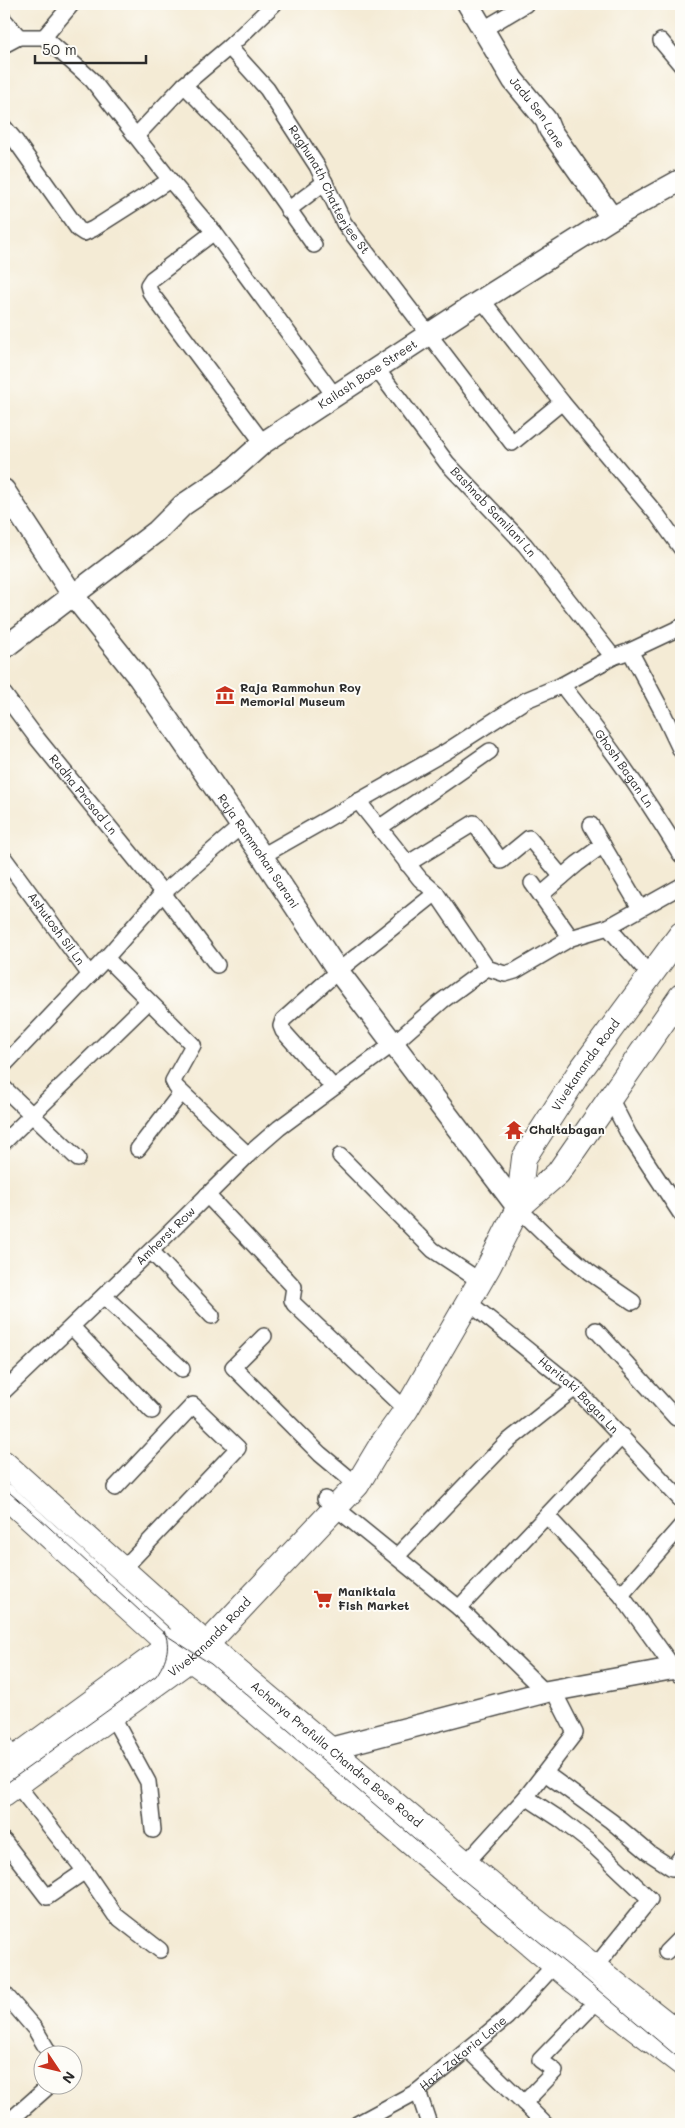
<svg xmlns="http://www.w3.org/2000/svg" width="685" height="2128" font-family="Mali,sans-serif">
<style>
.lines{fill:none;stroke-linecap:round;stroke-linejoin:round}
.street-casing{stroke:#494844;stroke-width:18}
.secondary-casing{stroke:#494844;stroke-width:24}
.primary-casing{stroke:#494844;stroke-width:26}
.street{stroke:#fff;stroke-width:15}
.secondary{stroke:#fff;stroke-width:21}
.primary{stroke:#fff;stroke-width:24}
.tram{stroke:#2b2b2b;stroke-width:1}
.labels{text-anchor:middle;stroke-width:4;stroke-linejoin:round;paint-order:stroke}
.street-label{font-size:12px;fill:#2b2b2b;stroke:#fdfcf7}
.poi-label{font-size:12px;font-weight:bold;fill:#2b2b2b;stroke:#fdfcf7;text-anchor:start}
</style>
<rect width="100%" height="100%" fill="#fdfcf7"/>
<filter id="ink" filterUnits="userSpaceOnUse"><feTurbulence type="fractalNoise" baseFrequency=".02" numOctaves="2"/><feDisplacementMap in="SourceGraphic" scale="10" xChannelSelector="R" yChannelSelector="G"/><feConvolveMatrix kernelMatrix="1 2 1 2 8 2 1 2 1" color-interpolation-filters="sRGB"/></filter>
<filter id="wash" filterUnits="userSpaceOnUse"><feTurbulence type="fractalNoise" baseFrequency=".0096" numOctaves="4" result="noise"/><feDisplacementMap in="SourceGraphic" scale="20" xChannelSelector="R" yChannelSelector="G"/><feGaussianBlur stdDeviation="1.12" result="paint"/><feColorMatrix in="noise" values="0 0 0 0 0 0 0 0 0 0 0 0 0 0 0 0 0 1.4 0 .05"/><feComposite in="paint" operator="in"/></filter>
<g filter="url(#wash)">
<rect width="100%" height="100%" fill="#f4ebd5"/>
</g>
<g filter="url(#ink)">
<g class="lines">
<g class="street-casing">
<g id="street">
<path d="M 4,20 L 19,37"/>
<path d="M 482,30 L 526,4"/>
<path d="M 44,37 L 72,4"/>
<path d="M 661,41 L 681,65"/>
<path d="M 4,45 L 19,37 L 44,37 L 92,80 L 170,180 L 214,232 L 334,395"/>
<path id="s1" d="M 229,47 L 267,89 L 317,166 L 344,223 L 512,443 L 562,402"/>
<path d="M 184,85 L 223,125 L 263,173 L 314,245"/>
<path d="M 4,127 L 15,140 L 78,229 L 84,233 L 93,229 L 170,180"/>
<path d="M 136,136 L 184,85 L 229,47 L 274,4"/>
<path d="M 288,210 L 325,182"/>
<path d="M 214,232 L 152,279 L 148,285 L 150,292 L 263,443"/>
<path d="M 482,300 L 562,402 L 658,516 L 681,548"/>
<path id="s2" d="M 376,368 L 447,463 L 525,545 L 613,657"/>
<path d="M 630,651 L 662,711 L 681,751"/>
<path id="s3" d="M 562,685 C 605,739 645,796 681,855"/>
<path id="s4" d="M 4,694 L 36,737 L 163,893 L 217,965"/>
<path d="M 358,801 L 420,879 L 436,893 L 487,968 L 505,974 L 515,971 L 571,938 L 608,927 L 650,975"/>
<path d="M 591,825 L 640,908"/>
<path d="M 379,828 L 490,751"/>
<path d="M 262,856 L 447,751 L 526,700 L 562,685 L 613,657 L 630,651 L 681,627"/>
<path id="s5" d="M 4,858 L 90,975"/>
<path d="M 407,864 L 474,823 L 501,861 L 529,838 L 562,877"/>
<path d="M 532,883 L 571,938"/>
<path d="M 541,895 L 577,864 L 603,845"/>
<path d="M 608,927 L 681,886"/>
<path d="M 106,958 L 193,1045 L 173,1081 L 176,1087 L 248,1155"/>
<path d="M 4,1065 L 106,958 L 163,893 L 241,826"/>
<path d="M 333,1087 L 283,1031 L 281,1026 L 283,1020 L 338,971 L 436,893"/>
<path d="M 4,1088 L 78,1159"/>
<path d="M 610,1098 L 629,1135 L 681,1214"/>
<path d="M 4,1142 L 148,1002"/>
<path d="M 138,1149 L 181,1093"/>
<path d="M 340,1156 L 433,1250 L 480,1281"/>
<path d="M 207,1195 L 294,1287 L 292,1300 L 294,1304 L 406,1410"/>
<path d="M 518,1208 L 551,1240 L 589,1272 L 633,1302"/>
<path d="M 151,1251 L 212,1316"/>
<path d="M 104,1296 L 182,1369"/>
<path id="s6" d="M 467,1301 L 575,1388 L 681,1500"/>
<path d="M 72,1327 L 152,1411"/>
<path d="M 596,1330 L 676,1418"/>
<path d="M 264,1336 L 233,1367 L 320,1454 L 357,1485"/>
<path id="s7" d="M 4,1391 L 165,1237 L 248,1155 L 279,1128 L 393,1044 L 442,1001 L 487,968"/>
<path d="M 115,1488 L 193,1405 L 238,1448 L 122,1570"/>
<path d="M 325,1499 L 459,1608 L 545,1692"/>
<path d="M 547,1516 L 621,1595 L 678,1674"/>
<path d="M 397,1556 L 507,1442 L 575,1388"/>
<path d="M 621,1595 L 681,1526"/>
<path d="M 459,1608 L 622,1436"/>
<path d="M 112,1716 L 148,1782 L 153,1830"/>
<path d="M 4,1743 L 14,1758"/>
<path d="M 545,1773 L 611,1821 L 649,1853 L 672,1868 L 681,1857"/>
<path d="M 17,1785 L 85,1871 L 115,1915 L 160,1950"/>
<path d="M 526,1797 L 561,1820 L 593,1845 L 650,1899 L 595,1967"/>
<path d="M 4,1841 L 47,1897 L 85,1871"/>
<path d="M 467,1862 L 526,1797 L 575,1733 L 554,1692"/>
<path d="M 666,1952 L 681,1937"/>
<path d="M 4,1993 L 35,2029 L 51,2056"/>
<path d="M 468,2049 L 524,2103"/>
<path d="M 418,2091 L 429,2124"/>
<path d="M 6,2124 L 49,2086"/>
<path id="s8" d="M 357,2124 L 418,2091 L 507,2017 L 560,1959"/>
<path d="M 545,2124 L 524,2103 L 555,2071 L 540,2060 L 598,2000"/>
</g>
</g>
<g class="secondary-casing">
<g id="secondary">
<path id="s9" d="M 468,4 L 513,80 L 546,120 L 550,130 L 612,218"/>
<path id="s10" d="M 4,490 L 72,594 L 139,678 L 262,856 L 338,971 L 518,1208"/>
<path id="s11" d="M 4,648 L 157,531 L 183,505 L 226,476 L 263,443 L 461,313 L 612,218 L 681,180"/>
<path d="M 317,1752 L 545,1692 L 681,1667"/>
</g>
</g>
<g class="primary-casing">
<g id="primary">
<path id="s12" d="M 518,1208 L 524,1158 L 580,1071 L 681,934"/>
<path id="s13" d="M 4,1463 L 218,1655 L 512,1902 L 681,2035"/>
<path d="M 4,1495 L 167,1643 L 212,1675 L 575,1982 L 681,2063"/>
<path d="M 4,1766 L 182,1636"/>
<path id="s14" d="M 4,1794 L 189,1660 L 207,1644 L 357,1485 L 381,1445 L 406,1410 L 489,1266 L 518,1208 L 558,1173 L 681,996"/>
</g>
</g>
<use href="#street" class="street"/>
<use href="#secondary" class="secondary"/>
<use href="#primary" class="primary"/>
<g class="tram">
<path d="M 4,1488 L 38,1517 L 166,1635 L 211,1664 L 456,1874 L 585,1979 L 681,2060"/>
<path d="M 4,1785 L 156,1676 C 165,1663 172,1647 164,1631"/>
</g>
</g>
</g>
<defs>
<g id="museum-bare" transform="scale(1.5)"><path d="M0-6L6-3V-2H-6V-3ZM-5-1h2V3h-2ZM-1-1h2V3h-2ZM3-1h2V3H3ZM-6 4H6V6H-6Z" fill="#c8321e" stroke="#fdfcf7" stroke-width="2.5" paint-order="stroke"/></g>
<g id="temple-bare" transform="scale(1.5)"><path d="M0-6L5-2H3V0L6.5 2.5H4V6H1.5V3h-3V6H-4V2.5H-6.5L-3 0V-2H-5Z" fill="#c8321e" stroke="#fdfcf7" stroke-width="2.5" paint-order="stroke"/></g>
<g id="supermarket-bare" transform="scale(1.5)"><path d="M-6-5.5h2.5l.6 2H6L4.5 2H-2.5L-4.4-4H-6ZM-1.5 3.2a1.3 1.3 0 1 0 .1 0ZM3 3.2a1.3 1.3 0 1 0 .1 0Z" fill="#c8321e" stroke="#fdfcf7" stroke-width="2.5" paint-order="stroke"/></g>
</defs>
<g fill-rule="evenodd">
<use href="#museum-bare" x="225" y="695"/>
<use href="#temple-bare" x="514" y="1130"/>
<use href="#supermarket-bare" x="323" y="1599"/>
</g>
<g class="labels">
<g class="street-label">
<text dy="4" stroke="none"><textPath href="#s9" startOffset="129">Jadu Sen Lane</textPath></text>
<text dy="4" stroke="none"><textPath href="#s1" startOffset="175">Raghunath Chatterjee St</textPath></text>
<text dy="4" stroke="none"><textPath href="#s11" startOffset="456">Kailash Bose Street</textPath></text>
<text dy="4" stroke="none"><textPath href="#s2" startOffset="186">Bashnab Samilani Ln</textPath></text>
<text dy="4" stroke="none"><textPath href="#s3" startOffset="104">Ghosh Bagan Ln</textPath></text>
<text dy="4" stroke="none"><textPath href="#s4" startOffset="128">Radha Prosad Ln</textPath></text>
<text dy="4" stroke="none"><textPath href="#s10" startOffset="442">Raja Rammohan Sarani</textPath></text>
<text dy="4" stroke="none"><textPath href="#s5" startOffset="88">Ashutosh Sil Ln</textPath></text>
<text dy="4" stroke="none"><textPath href="#s12" startOffset="162">Vivekananda Road</textPath></text>
<text dy="4" stroke="none"><textPath href="#s7" startOffset="224">Amherst Row</textPath></text>
<text dy="4" stroke="none"><textPath href="#s6" startOffset="146">Haritaki Bagan Ln</textPath></text>
<text dy="4" stroke="none"><textPath href="#s14" startOffset="259">Vivekananda Road</textPath></text>
<text dy="4" stroke="none"><textPath href="#s13" startOffset="442">Acharya Prafulla Chandra Bose Road</textPath></text>
<text dy="4" stroke="none"><textPath href="#s8" startOffset="128">Hazi Zakaria Lane</textPath></text>
</g>
<g class="poi-label">
<text x="240" y="692">Raja Rammohun Roy<tspan x="240" dy="14">Memorial Museum</tspan></text>
<text x="529" y="1134">Chaltabagan</text>
<text x="338" y="1596">Maniktala<tspan x="338" dy="14">Fish Market</tspan></text>
</g>
</g>
<rect width="685" height="2128" fill="none" stroke="#fdfcf7" stroke-width="20"/>
<g transform="translate(58 2070) rotate(125)"><circle r="24" fill="#fdfcf7" stroke="#a9a8a5"/>
<path d="M0-4L9 19L0 12L-9 19Z" fill="#c8321e"/>
<text y="-8" font-size="14" font-weight="bold" text-anchor="middle" fill="#2b2b2b">N</text>
</g>
<path d="M35 55v8h111v-8" fill="none" stroke="#2b2b2b" stroke-width="2.5"/>
<text x="42" y="55" font-size="15" fill="#2b2b2b" stroke="#fdfcf7" stroke-width="4" paint-order="stroke">50 m</text>
</svg>
